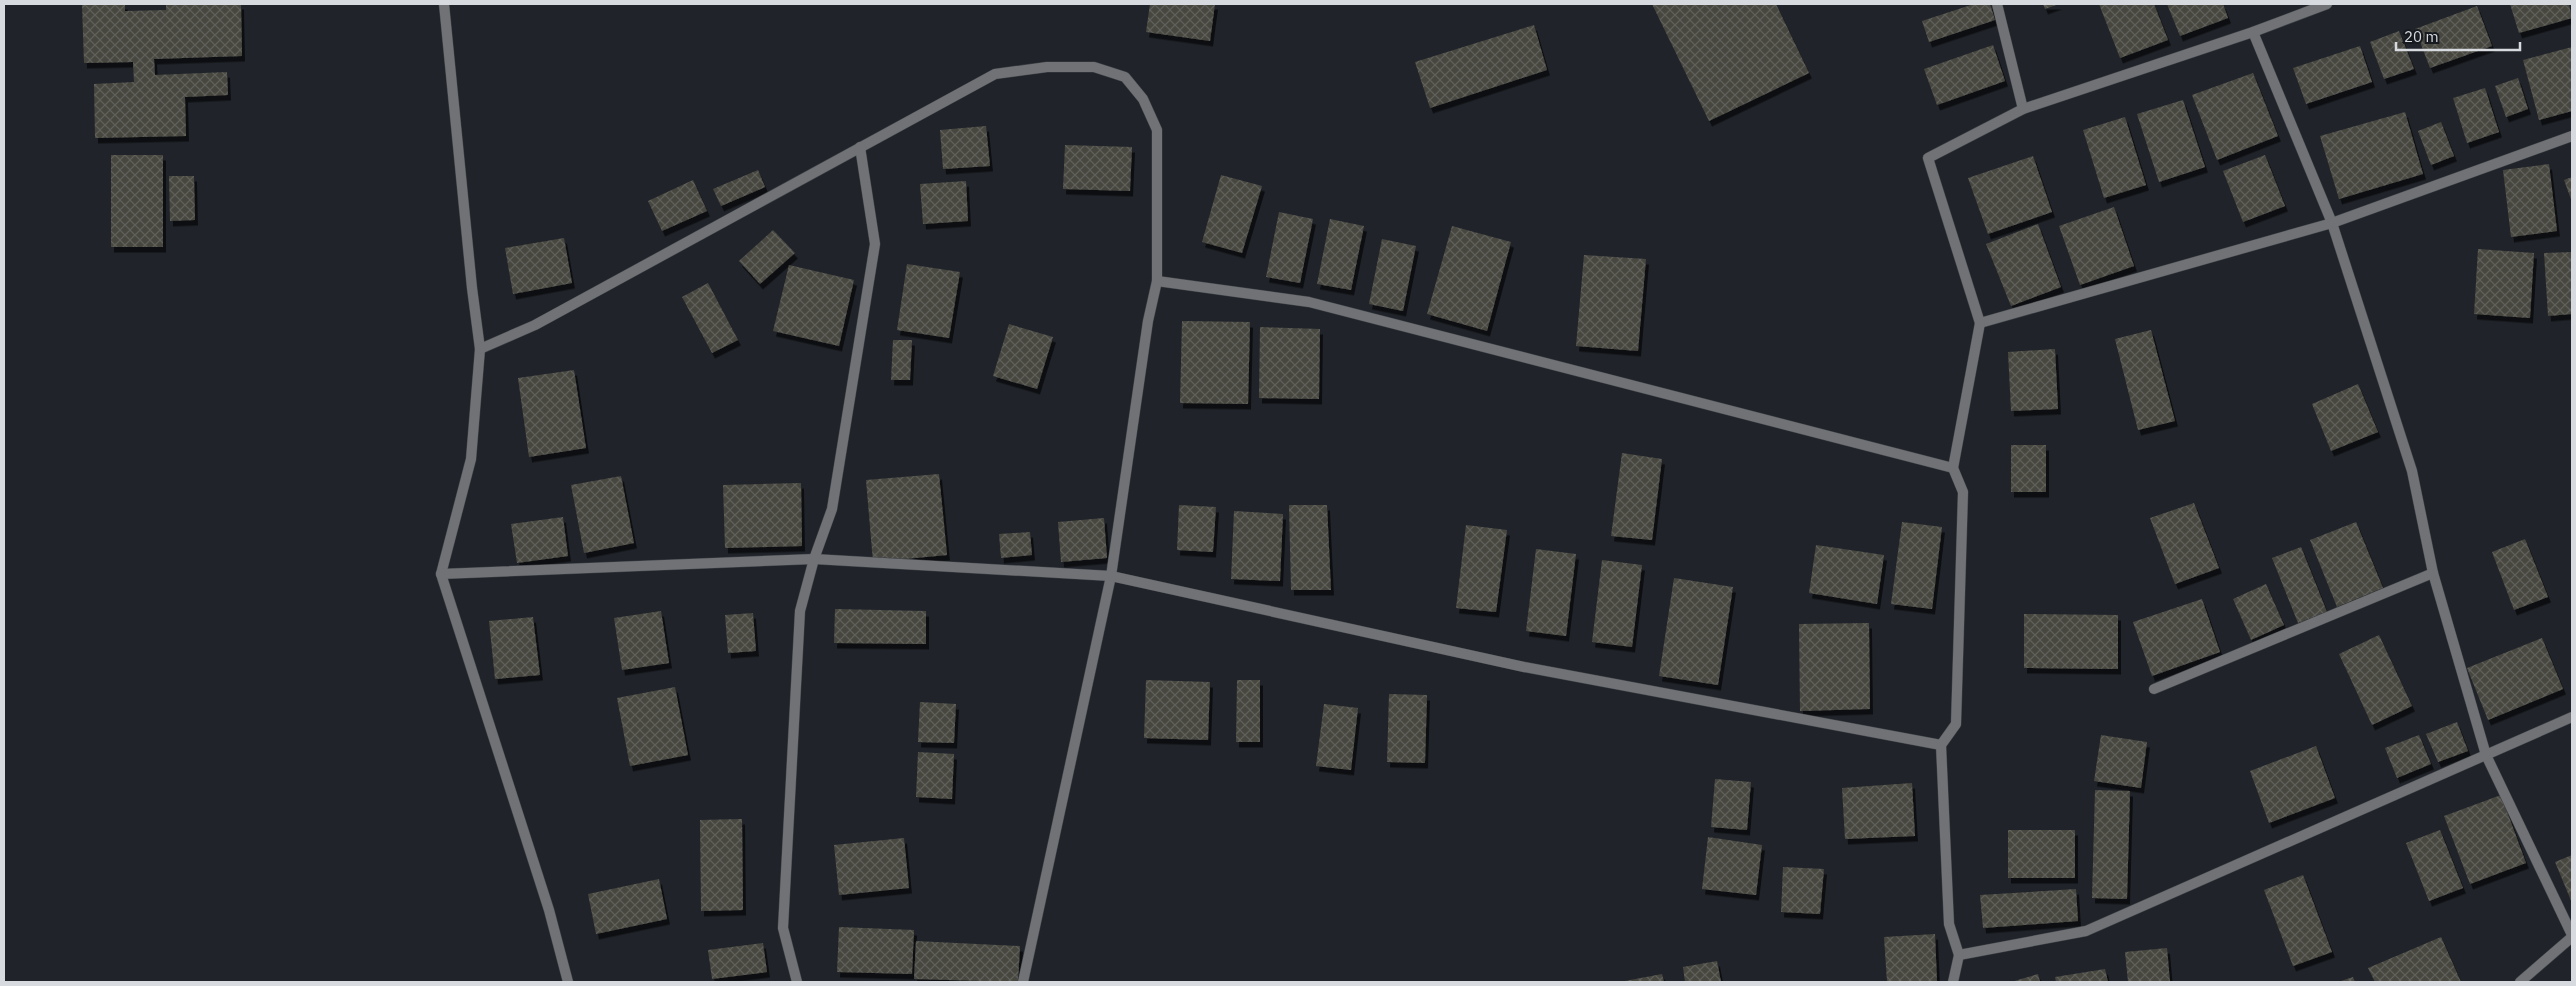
<svg xmlns="http://www.w3.org/2000/svg" width="2576" height="986" font-family="'IBM Plex Sans',sans-serif">
<style>
.building{fill:url(#building-cross-hatch);filter:url(#shadow)}
.lines{fill:none;stroke-linecap:round;stroke-linejoin:round}
.street-casing{stroke:#3d4147;stroke-width:11}
.street{stroke:#707275;stroke-width:10}
</style>
<defs>
<pattern id="building-cross-hatch" width="8" height="8" patternUnits="userSpaceOnUse" patternTransform="scale(1.25)"><rect width="8" height="8" fill="#46463f"/><path d="M0 0l8 8M0 8l8-8" fill="none" stroke="#60605a"/></pattern>
<filter id="shadow"><feDropShadow dx="3" dy="5.5" stdDeviation="0" flood-color="#0009"/></filter>
</defs>
<rect width="100%" height="100%" fill="#20242a"/>
<g class="building">
<path d="M 82,4 L 125,4 L 125,11 L 166,10 L 166,4 L 241,4 L 242,56 L 154,59 L 155,75 L 227,72 L 228,95 L 185,97 L 186,136 L 95,138 L 94,84 L 134,82 L 133,62 L 84,63 Z"/>
<path d="M 1150,4 L 1215,4 L 1210,41 L 1146,32 Z"/>
<path d="M 1652,4 L 1776,4 L 1809,73 L 1709,121 Z"/>
<path d="M 1974,4 L 1990,4 L 1995,20 L 1929,42 L 1922,21 Z"/>
<path d="M 2043,4 L 2059,4 L 2045,9 Z"/>
<path d="M 2099,4 L 2154,4 L 2168,40 L 2120,58 Z"/>
<path d="M 2167,4 L 2223,4 L 2228,18 L 2180,36 Z"/>
<path d="M 2510,4 L 2569,4 L 2572,18 L 2519,33 Z"/>
<path d="M 2477,6 L 2492,46 L 2430,68 L 2415,29 Z"/>
<path d="M 1534,25 L 1547,70 L 1430,108 L 1415,62 Z"/>
<path d="M 2399,31 L 2414,69 L 2384,79 L 2370,42 Z"/>
<path d="M 1993,45 L 2005,81 L 1937,105 L 1924,69 Z"/>
<path d="M 2360,46 L 2372,82 L 2306,104 L 2293,68 Z"/>
<path d="M 2572,47 L 2572,111 L 2539,120 L 2523,60 Z"/>
<path d="M 2253,73 L 2278,136 L 2217,160 L 2192,95 Z"/>
<path d="M 2518,78 L 2528,109 L 2506,117 L 2495,86 Z"/>
<path d="M 2485,88 L 2499,132 L 2467,143 L 2453,98 Z"/>
<path d="M 2183,100 L 2205,167 L 2159,182 L 2137,114 Z"/>
<path d="M 2405,112 L 2423,174 L 2339,199 L 2320,136 Z"/>
<path d="M 2125,117 L 2146,185 L 2104,198 L 2083,130 Z"/>
<path d="M 2441,122 L 2454,156 L 2431,165 L 2418,131 Z"/>
<path d="M 986,126 L 990,166 L 943,169 L 940,130 Z"/>
<path d="M 1065,145 L 1132,147 L 1130,191 L 1063,189 Z"/>
<rect x="111" y="155" width="52" height="92"/>
<path d="M 2265,155 L 2285,206 L 2243,222 L 2223,171 Z"/>
<path d="M 2033,156 L 2052,212 L 1988,234 L 1968,178 Z"/>
<path d="M 2549,164 L 2557,231 L 2511,237 L 2503,170 Z"/>
<path d="M 758,170 L 765,187 L 721,206 L 713,189 Z"/>
<path d="M 1221,175 L 1262,186 L 1242,253 L 1202,242 Z"/>
<path d="M 169,176 L 194,176 L 195,220 L 170,221 Z"/>
<path d="M 2572,177 L 2572,202 L 2564,180 Z"/>
<path d="M 693,180 L 707,211 L 662,231 L 648,201 Z"/>
<path d="M 966,181 L 968,221 L 923,224 L 920,184 Z"/>
<path d="M 2114,207 L 2134,266 L 2080,285 L 2059,226 Z"/>
<path d="M 1279,212 L 1313,219 L 1300,283 L 1266,277 Z"/>
<path d="M 1330,219 L 1364,226 L 1351,290 L 1317,284 Z"/>
<path d="M 2038,224 L 2061,287 L 2011,306 L 1986,244 Z"/>
<path d="M 1452,226 L 1511,242 L 1487,331 L 1427,314 Z"/>
<path d="M 773,230 L 795,253 L 760,284 L 739,261 Z"/>
<path d="M 564,238 L 572,283 L 513,294 L 505,248 Z"/>
<path d="M 1382,239 L 1416,246 L 1403,311 L 1369,304 Z"/>
<path d="M 2478,249 L 2534,253 L 2530,318 L 2474,314 Z"/>
<path d="M 2572,252 L 2572,314 L 2548,316 L 2544,253 Z"/>
<path d="M 1584,255 L 1646,259 L 1638,351 L 1576,346 Z"/>
<path d="M 907,264 L 960,272 L 949,338 L 897,330 Z"/>
<path d="M 789,265 L 854,280 L 839,346 L 773,331 Z"/>
<path d="M 708,283 L 738,340 L 712,353 L 682,297 Z"/>
<path d="M 1182,321 L 1250,322 L 1248,404 L 1180,403 Z"/>
<path d="M 1009,324 L 1053,337 L 1037,389 L 993,376 Z"/>
<path d="M 1260,327 L 1320,329 L 1319,399 L 1259,398 Z"/>
<path d="M 2151,330 L 2175,421 L 2138,430 L 2115,339 Z"/>
<path d="M 893,340 L 912,340 L 910,380 L 891,380 Z"/>
<path d="M 2055,349 L 2058,409 L 2011,411 L 2008,352 Z"/>
<path d="M 574,370 L 586,448 L 529,457 L 518,378 Z"/>
<path d="M 2358,384 L 2378,432 L 2331,451 L 2312,404 Z"/>
<rect x="2011" y="445" width="35" height="47"/>
<path d="M 1622,453 L 1662,459 L 1652,540 L 1611,536 Z"/>
<path d="M 939,474 L 947,555 L 873,562 L 866,480 Z"/>
<path d="M 621,476 L 634,543 L 584,553 L 571,485 Z"/>
<path d="M 801,483 L 802,546 L 725,548 L 723,485 Z"/>
<path d="M 2194,503 L 2219,568 L 2175,584 L 2150,518 Z"/>
<path d="M 1179,505 L 1216,507 L 1213,552 L 1177,550 Z"/>
<path d="M 1289,505 L 1327,505 L 1331,590 L 1291,590 Z"/>
<path d="M 1234,511 L 1283,514 L 1280,581 L 1231,579 Z"/>
<path d="M 563,517 L 568,556 L 517,563 L 511,524 Z"/>
<path d="M 1104,518 L 1107,558 L 1061,562 L 1058,522 Z"/>
<path d="M 1902,522 L 1942,527 L 1932,609 L 1891,604 Z"/>
<path d="M 2356,522 L 2383,588 L 2337,607 L 2310,540 Z"/>
<path d="M 1466,525 L 1507,530 L 1496,612 L 1456,608 Z"/>
<path d="M 1030,532 L 1032,555 L 1001,558 L 999,534 Z"/>
<path d="M 2525,539 L 2548,597 L 2514,610 L 2492,552 Z"/>
<path d="M 1816,545 L 1884,555 L 1877,604 L 1809,593 Z"/>
<path d="M 2301,547 L 2327,612 L 2298,623 L 2272,558 Z"/>
<path d="M 1536,549 L 1576,554 L 1566,636 L 1526,631 Z"/>
<path d="M 1602,560 L 1642,565 L 1632,647 L 1592,642 Z"/>
<path d="M 1674,578 L 1733,587 L 1718,685 L 1659,676 Z"/>
<path d="M 2266,584 L 2284,625 L 2251,640 L 2233,599 Z"/>
<path d="M 2202,599 L 2220,652 L 2152,676 L 2133,622 Z"/>
<path d="M 835,609 L 926,611 L 926,644 L 834,643 Z"/>
<path d="M 661,611 L 669,663 L 622,670 L 614,618 Z"/>
<path d="M 753,613 L 756,651 L 728,653 L 725,615 Z"/>
<path d="M 2024,614 L 2118,615 L 2118,669 L 2024,668 Z"/>
<path d="M 533,617 L 540,675 L 495,679 L 489,621 Z"/>
<path d="M 1869,623 L 1870,709 L 1800,711 L 1799,624 Z"/>
<path d="M 2379,635 L 2412,706 L 2372,725 L 2339,654 Z"/>
<path d="M 2542,638 L 2563,689 L 2488,720 L 2467,668 Z"/>
<path d="M 1146,680 L 1210,682 L 1208,740 L 1144,738 Z"/>
<path d="M 1237,680 L 1260,680 L 1260,742 L 1236,742 Z"/>
<path d="M 675,687 L 688,755 L 630,766 L 617,698 Z"/>
<path d="M 1389,694 L 1427,695 L 1425,763 L 1387,762 Z"/>
<path d="M 920,702 L 956,704 L 954,743 L 918,742 Z"/>
<path d="M 1324,704 L 1358,708 L 1351,770 L 1316,766 Z"/>
<path d="M 2457,722 L 2468,751 L 2438,762 L 2426,734 Z"/>
<path d="M 2101,735 L 2147,742 L 2141,788 L 2094,781 Z"/>
<path d="M 2419,735 L 2431,764 L 2397,778 L 2385,748 Z"/>
<path d="M 2316,746 L 2335,798 L 2269,823 L 2250,771 Z"/>
<path d="M 918,752 L 954,754 L 952,799 L 916,797 Z"/>
<path d="M 1715,779 L 1751,782 L 1747,830 L 1711,827 Z"/>
<path d="M 1912,783 L 1915,836 L 1845,839 L 1842,788 Z"/>
<path d="M 2095,790 L 2130,791 L 2127,899 L 2092,898 Z"/>
<path d="M 2501,795 L 2526,863 L 2470,884 L 2444,816 Z"/>
<path d="M 742,819 L 743,910 L 701,911 L 700,820 Z"/>
<rect x="2008" y="830" width="67" height="48"/>
<path d="M 2440,830 L 2463,888 L 2429,901 L 2406,843 Z"/>
<path d="M 1708,837 L 1762,845 L 1756,895 L 1702,889 Z"/>
<path d="M 904,838 L 909,888 L 839,895 L 834,845 Z"/>
<path d="M 2572,855 L 2572,903 L 2555,862 Z"/>
<path d="M 1783,867 L 1824,869 L 1820,914 L 1781,912 Z"/>
<path d="M 2303,875 L 2332,952 L 2293,966 L 2264,890 Z"/>
<path d="M 659,879 L 667,919 L 596,934 L 588,894 Z"/>
<path d="M 2076,889 L 2078,921 L 1983,928 L 1980,895 Z"/>
<path d="M 839,927 L 914,930 L 912,974 L 837,972 Z"/>
<path d="M 1935,934 L 1937,982 L 1887,982 L 1884,937 Z"/>
<path d="M 2441,937 L 2461,982 L 2375,982 L 2368,968 Z"/>
<path d="M 916,941 L 1020,946 L 1018,982 L 914,979 Z"/>
<path d="M 763,943 L 767,972 L 712,979 L 708,950 Z"/>
<path d="M 2167,948 L 2170,982 L 2128,982 L 2125,952 Z"/>
<path d="M 1717,961 L 1721,982 L 1685,982 L 1683,967 Z"/>
<path d="M 2105,969 L 2108,982 L 2056,982 L 2055,977 Z"/>
<path d="M 1662,974 L 1664,982 L 1625,982 L 1625,981 Z"/>
<path d="M 2038,974 L 2040,982 L 2011,982 Z"/>
<path d="M 2353,977 L 2355,982 L 2338,982 Z"/>
</g>
<g class="lines">
<g class="street-casing">
<g id="street">
<path d="M 444,4 L 472,288 L 480,349 L 471,459 L 441,574 L 549,910 L 568,982"/>
<path d="M 1997,4 L 2023,109"/>
<path d="M 2253,32 L 2332,223 L 2412,471 L 2433,573 L 2486,755 L 2572,935"/>
<path d="M 1157,281 L 1309,302 L 1953,468"/>
<path d="M 1980,323 L 2332,223 L 2572,136"/>
<path d="M 480,349 L 535,325 L 995,74 L 1047,67 L 1094,67 L 1125,77 L 1143,99 L 1157,130 L 1157,281 L 1148,321 L 1111,576 L 1023,982"/>
<path d="M 441,574 L 814,559 L 1111,576 L 1524,667 L 1941,745"/>
<path d="M 2154,689 L 2433,573"/>
<path d="M 1959,955 L 2086,931 L 2572,717"/>
<path d="M 797,982 L 783,928 L 800,611 L 814,559 L 832,509 L 875,244 L 860,147"/>
<path d="M 1953,982 L 1959,955 L 1949,924 L 1941,745 L 1956,724 L 1963,492 L 1953,468 L 1980,323 L 1928,158 L 2023,109 L 2253,32 L 2327,4"/>
<path d="M 2520,982 L 2572,937"/>
</g>
</g>
<use href="#street" class="street"/>
</g>
<rect width="2576" height="986" fill="none" stroke="#d7dade" stroke-width="10"/>
<path d="M2396 42v8h124v-8" fill="none" stroke="#d7dade" stroke-width="2.5"/>
<text x="2404" y="42" font-size="15" fill="#d7dade" stroke="#171b20" stroke-width="4" paint-order="stroke">20 m</text>
</svg>
